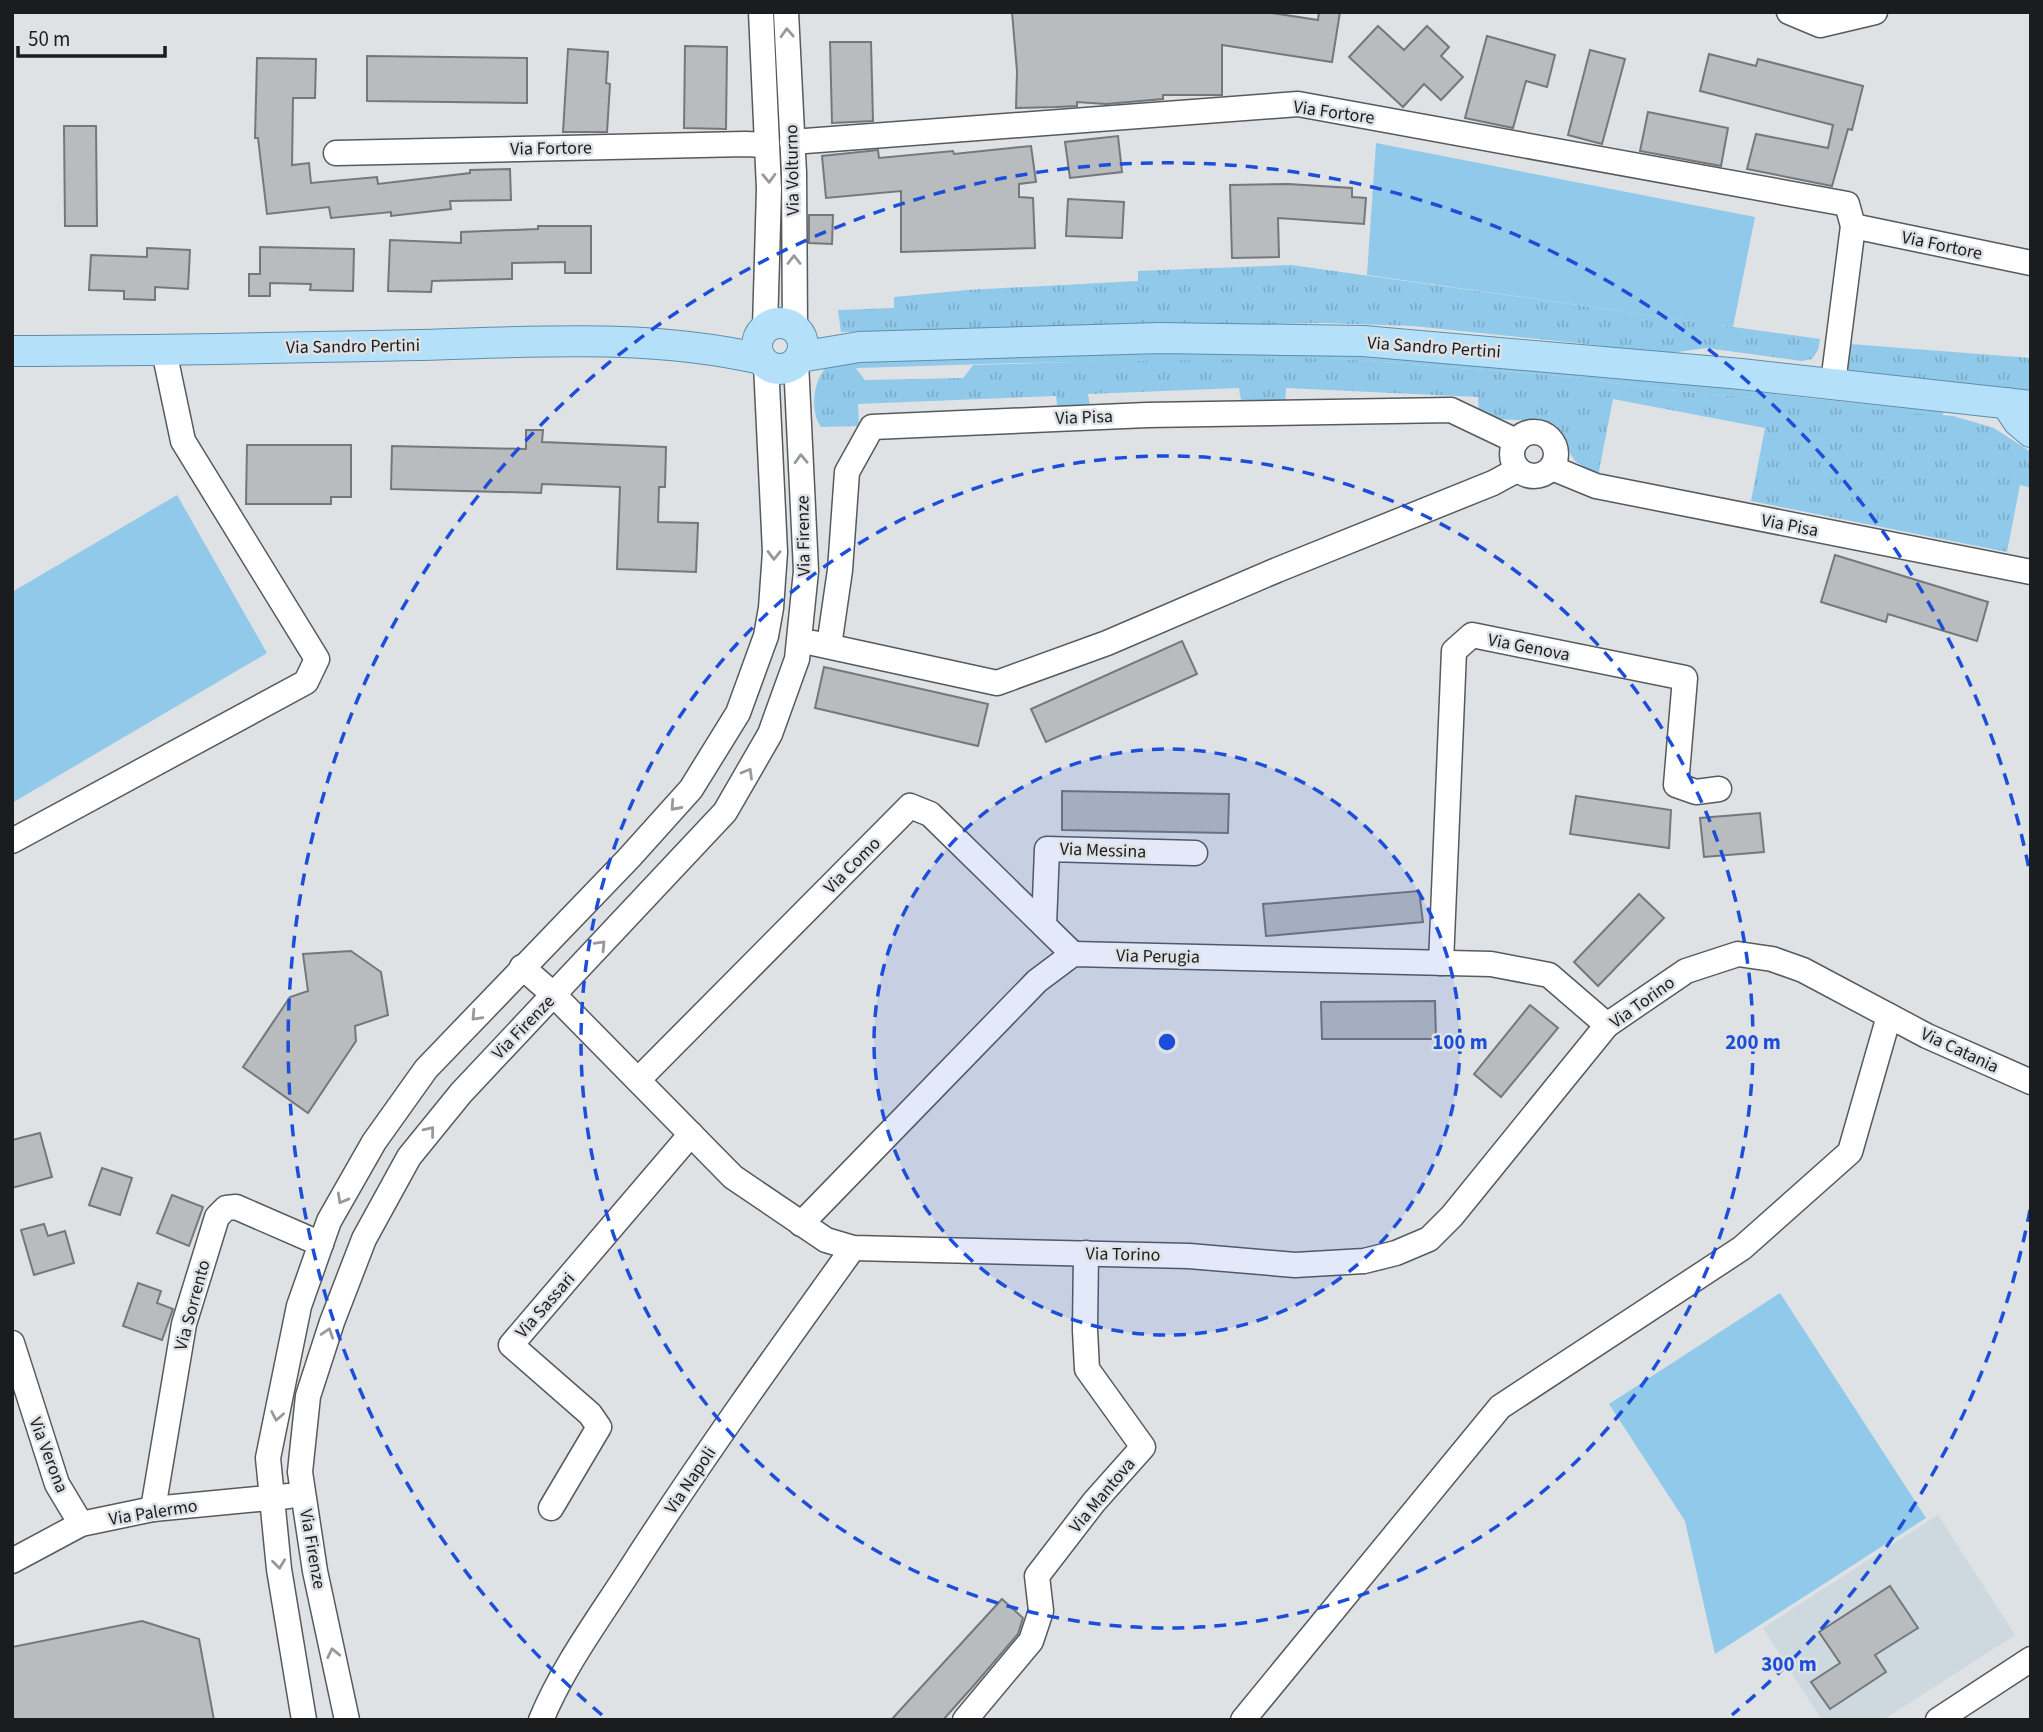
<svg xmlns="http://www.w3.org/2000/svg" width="2043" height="1732" font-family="'Source Sans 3',sans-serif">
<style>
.built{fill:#cdd8df}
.grass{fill:url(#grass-tufts)}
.green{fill:#91c9ea}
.building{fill:#b8bcbe;stroke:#74787a;stroke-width:2}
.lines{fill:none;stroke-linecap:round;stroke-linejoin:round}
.minor-casing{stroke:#575a5d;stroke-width:27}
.major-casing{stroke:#5e8eab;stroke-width:32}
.minor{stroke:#fff;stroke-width:24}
.major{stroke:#b4e0fa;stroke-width:30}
.oneway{stroke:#989999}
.ring{fill:none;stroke:#1d4ed8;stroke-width:3.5;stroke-dasharray:12 9}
.labels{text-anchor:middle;stroke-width:5;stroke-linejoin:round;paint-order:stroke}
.street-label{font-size:18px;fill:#1a1c1d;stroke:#dee2e4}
.centre{fill:#1d4ed8;stroke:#dee2e4;stroke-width:3.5}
.ring-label{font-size:21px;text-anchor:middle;font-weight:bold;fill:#1d4ed8;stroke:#dee2e4;stroke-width:5;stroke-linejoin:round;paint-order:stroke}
</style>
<defs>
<pattern id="grass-tufts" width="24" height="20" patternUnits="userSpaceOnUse" patternTransform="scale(1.75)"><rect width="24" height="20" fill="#91c9ea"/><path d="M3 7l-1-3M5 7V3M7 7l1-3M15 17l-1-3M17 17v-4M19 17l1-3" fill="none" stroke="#7cacc8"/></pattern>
</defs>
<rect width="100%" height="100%" fill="#dee2e4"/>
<path class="built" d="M 1938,1515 L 2015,1635 L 1883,1720 L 1822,1720 L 1763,1628 Z"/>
<g class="grass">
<path d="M 1291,265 L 1820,339 L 1818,350 L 1812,359 L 1802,361 L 1706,348 L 1663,354 L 1577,343 L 1413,326 L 1323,323 L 841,332 L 838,310 L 894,308 L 894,297 L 967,290 L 1138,281 L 1138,271 Z"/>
<path d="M 1850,344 L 2031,358 L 2031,390 L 1847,373 Z"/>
<path d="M 1208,358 L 1328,358 L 1551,375 L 1678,391 L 1953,416 L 1994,428 L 2031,452 L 2031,488 L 2020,485 L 2007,552 L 1751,501 L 1765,428 L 1613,399 L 1598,476 L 1575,461 L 1554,426 L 1536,421 L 1479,418 L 1478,397 L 1286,388 L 1285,405 L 1242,406 L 1239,388 L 1088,394 L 1091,412 L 1058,415 L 1056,396 L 858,404 L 859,426 L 821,427 C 810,412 813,382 825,369 L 855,367 L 865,380 L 963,378 L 973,365 Z"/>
</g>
<g class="green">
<path d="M 1376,143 L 1755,217 L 1733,327 L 1367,275 Z"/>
<path d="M 1328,352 L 1552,368 L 1808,398 L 1943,412 L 1943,416 L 1678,391 L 1551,375 L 1328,358 L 1020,363 L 825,369 L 823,361 L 1128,354 Z"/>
<path d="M 177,495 L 267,653 L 12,803 L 12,592 Z"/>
<path d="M 1780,1293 L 1926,1518 L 1715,1654 L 1685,1521 L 1609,1404 Z"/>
</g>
<g class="building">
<path d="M 1012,12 L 1266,12 L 1318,20 L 1319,12 L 1340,12 L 1332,62 L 1222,45 L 1222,95 L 1163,95 L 1163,99 L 1106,104 L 1077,102 L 1077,106 L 1056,107 L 1016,108 L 1017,71 Z"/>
<path d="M 1378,26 L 1404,50 L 1427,26 L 1449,47 L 1441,56 L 1463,77 L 1441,100 L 1424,84 L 1403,107 L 1349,57 Z"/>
<path d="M 1487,36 L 1555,55 L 1547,87 L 1526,81 L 1513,128 L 1465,118 Z"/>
<path d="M 830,42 L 871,42 L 873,121 L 832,123 Z"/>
<path d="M 685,46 L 727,47 L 726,129 L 684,128 Z"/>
<path d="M 568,49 L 608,52 L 606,83 L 610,84 L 607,132 L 563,132 Z"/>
<path d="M 1590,50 L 1625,59 L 1602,144 L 1568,135 Z"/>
<path d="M 1709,54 L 1756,66 L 1758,59 L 1863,86 L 1852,130 L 1848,129 L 1832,186 L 1747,169 L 1756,134 L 1828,148 L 1833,125 L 1700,91 Z"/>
<path d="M 367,56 L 527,58 L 527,103 L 367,101 Z"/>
<path d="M 257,58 L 316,59 L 315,98 L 293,98 L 292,165 L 309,163 L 311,183 L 377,177 L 378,184 L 470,173 L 470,170 L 510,169 L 511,200 L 450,201 L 451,209 L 391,216 L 391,212 L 331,218 L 329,207 L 267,214 L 258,138 L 255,138 Z"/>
<path d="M 1648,112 L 1728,128 L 1721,166 L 1640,151 Z"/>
<path d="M 64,126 L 96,126 L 97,226 L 65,226 Z"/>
<path d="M 1118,136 L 1122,172 L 1070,178 L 1065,142 Z"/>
<path d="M 1031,146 L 1036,182 L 1019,184 L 1019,197 L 1033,198 L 1035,248 L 901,252 L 901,191 L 826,198 L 822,156 L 878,150 L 879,158 L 953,151 L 954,154 Z"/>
<path d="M 1288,184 L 1352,188 L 1352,197 L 1366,198 L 1364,224 L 1278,218 L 1279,257 L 1232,258 L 1230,185 Z"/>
<path d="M 1068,199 L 1124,202 L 1122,238 L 1066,236 Z"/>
<path d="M 809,215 L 833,215 L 832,244 L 809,243 Z"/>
<path d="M 538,226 L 591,226 L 591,273 L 565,273 L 565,262 L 512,263 L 512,279 L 432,281 L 431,292 L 388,291 L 390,240 L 461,243 L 461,232 L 538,229 Z"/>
<path d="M 260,247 L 354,249 L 353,291 L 310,290 L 311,284 L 270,283 L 270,296 L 249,296 L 249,274 L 260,274 Z"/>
<path d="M 147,248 L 190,250 L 188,289 L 155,287 L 155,300 L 124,299 L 124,291 L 89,290 L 91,255 L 147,257 Z"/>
<path d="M 526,430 L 543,430 L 542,442 L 666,447 L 665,487 L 659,487 L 658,522 L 698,523 L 696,572 L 617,569 L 620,487 L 542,484 L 541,493 L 391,489 L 392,446 L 526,449 Z"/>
<path d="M 247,445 L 351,445 L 351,497 L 331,497 L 331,504 L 246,504 Z"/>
<path d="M 1835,555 L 1988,602 L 1977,641 L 1888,614 L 1886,622 L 1821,602 Z"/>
<path d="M 1182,641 L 1197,674 L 1046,742 L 1031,709 Z"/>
<path d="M 824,667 L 988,704 L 978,746 L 815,708 Z"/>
<path d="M 1062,791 L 1229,794 L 1228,833 L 1062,830 Z"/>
<path d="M 1576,796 L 1671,810 L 1669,848 L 1570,834 Z"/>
<path d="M 1760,813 L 1764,852 L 1704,857 L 1700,818 Z"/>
<path d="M 1419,891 L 1423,922 L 1266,936 L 1263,904 Z"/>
<path d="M 1639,894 L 1664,918 L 1598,986 L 1574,962 Z"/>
<path d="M 351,951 L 381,972 L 388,1015 L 355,1026 L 356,1041 L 308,1113 L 243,1067 L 290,997 L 308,991 L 303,954 Z"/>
<path d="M 1435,1001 L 1436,1039 L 1322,1039 L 1321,1002 Z"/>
<path d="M 1530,1005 L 1558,1028 L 1501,1097 L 1474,1074 Z"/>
<path d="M 40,1133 L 52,1177 L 12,1188 L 12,1140 Z"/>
<path d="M 102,1168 L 132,1178 L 120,1215 L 89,1205 Z"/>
<path d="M 172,1195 L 203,1207 L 189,1246 L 157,1233 Z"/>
<path d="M 44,1224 L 48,1236 L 65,1231 L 74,1263 L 34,1275 L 21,1230 Z"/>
<path d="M 138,1283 L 161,1291 L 157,1303 L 173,1309 L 162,1340 L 123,1326 Z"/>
<path d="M 1890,1586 L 1918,1628 L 1875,1655 L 1886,1672 L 1830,1709 L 1811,1682 L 1840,1663 L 1819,1632 Z"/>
<path d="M 1002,1599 L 1023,1618 L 1018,1634 L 976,1683 L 943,1720 L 891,1720 Z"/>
<path d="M 142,1621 L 199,1639 L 214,1720 L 12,1720 L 12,1647 Z"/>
</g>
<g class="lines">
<g class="minor-casing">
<g id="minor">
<path d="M 761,12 L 769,189 L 765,328"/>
<path d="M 786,12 L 794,173 L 795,328"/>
<path d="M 1789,12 L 1820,25 L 1875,12"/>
<path d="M 792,142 L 1298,104 L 1847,204 L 1853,226 L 1833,383"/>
<path d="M 336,153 L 745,144 L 767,145"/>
<path d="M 1853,226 L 2031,263"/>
<circle cx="1534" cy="454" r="22"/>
<path d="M 1552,468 L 1596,486 L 2031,572"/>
<path d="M 813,643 L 997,683 L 1107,643 L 1277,570 L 1493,483 L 1517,470"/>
<path d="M 829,646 L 840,570 L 847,472 L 872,427 L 1147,415 L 1451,410 L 1516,441"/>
<path d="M 12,841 L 306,682 L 317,659 L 183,441 L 164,351"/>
<path d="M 1044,925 L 1047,849 L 1195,853"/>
<path d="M 1441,963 L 1454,651 L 1472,635 L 1685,678 L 1676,785 L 1696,792 L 1719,789"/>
<path d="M 522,967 L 554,995 L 733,1177 L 826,1240 L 853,1248 L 1189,1256 L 1295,1265 L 1364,1261 L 1396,1253 L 1429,1239 L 1452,1216 L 1607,1025 L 1686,971 L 1738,954 L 1772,959 L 1803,970 L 1927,1036 L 2031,1082"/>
<path d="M 638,1080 L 910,806 L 930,814 L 1073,954"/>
<path d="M 801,1224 L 1037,981 L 1073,954 L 1491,964 L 1549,975 L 1607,1025"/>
<path d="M 12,1343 L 57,1484 L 81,1524"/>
<path d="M 551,1508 L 599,1427 L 590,1414 L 511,1345 L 691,1134"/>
<path d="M 153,1509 L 184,1324 L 217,1217 L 226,1208 L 236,1207 L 321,1244"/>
<path d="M 12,1561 L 81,1524 L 153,1509 L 289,1496"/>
<path d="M 304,1720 L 279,1569 L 268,1458 L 299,1306 L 329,1221 L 374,1142 L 426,1069 L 629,858 L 691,789 L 738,713 L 766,636 L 771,608 L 775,552 L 766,364"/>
<path d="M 347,1720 L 315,1571 L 300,1472 L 308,1396 L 332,1322 L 364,1239 L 409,1157 L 461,1093 L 725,812 L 770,734 L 797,659 L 806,571 L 796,362"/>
<path d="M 541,1720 C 563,1667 597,1621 628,1573 C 699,1462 776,1355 853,1248"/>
<path d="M 965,1720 L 1031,1641 L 1041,1611 L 1037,1576 L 1094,1502 L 1143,1447 L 1087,1369 L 1085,1330 L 1086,1253"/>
<path d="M 1243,1720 L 1500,1407 L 1742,1248 L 1850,1152 L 1889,1016"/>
<path d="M 1938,1720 L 2031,1659"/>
</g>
</g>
<g class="major-casing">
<g id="major">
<circle cx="780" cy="346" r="23"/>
<path d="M 12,351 C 147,351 282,348 417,345 C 532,342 648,333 761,359"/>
<path d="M 800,357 L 859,347 L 1160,338 L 1363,341 L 1741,374 L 2031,406"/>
<path d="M 2006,403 L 2018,421 L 2031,432"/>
</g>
</g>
<use href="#minor" class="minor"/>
<use href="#major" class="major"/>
</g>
<defs><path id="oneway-chevron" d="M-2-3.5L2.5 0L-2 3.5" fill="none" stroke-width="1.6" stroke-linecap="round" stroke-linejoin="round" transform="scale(1.75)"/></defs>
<g class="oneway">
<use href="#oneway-chevron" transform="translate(787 33) rotate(-93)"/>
<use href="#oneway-chevron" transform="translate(769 178) rotate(88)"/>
<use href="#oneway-chevron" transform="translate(794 260) rotate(-90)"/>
<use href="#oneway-chevron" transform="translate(801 459) rotate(-92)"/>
<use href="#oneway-chevron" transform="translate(774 555) rotate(91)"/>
<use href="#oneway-chevron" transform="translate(748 773) rotate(-60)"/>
<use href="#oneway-chevron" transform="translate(675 806) rotate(132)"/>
<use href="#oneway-chevron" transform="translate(601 945) rotate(-46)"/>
<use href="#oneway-chevron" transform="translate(476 1016) rotate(133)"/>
<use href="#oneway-chevron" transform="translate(430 1131) rotate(-51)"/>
<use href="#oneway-chevron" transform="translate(342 1199) rotate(119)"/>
<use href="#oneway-chevron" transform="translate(328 1333) rotate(-72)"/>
<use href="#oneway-chevron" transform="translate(277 1416) rotate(101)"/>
<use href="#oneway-chevron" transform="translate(279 1564) rotate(83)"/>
<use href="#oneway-chevron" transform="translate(333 1653) rotate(-102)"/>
</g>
<circle cx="1167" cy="1042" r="293" fill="#1d4ed8" fill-opacity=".12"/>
<g class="ring">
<circle cx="1167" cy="1042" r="293"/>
<circle cx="1167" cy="1042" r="586"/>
<path d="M2030 1210A879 879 0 0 1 1732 1715M602 1715A879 879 0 1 1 2030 874"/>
</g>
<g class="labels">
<g class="street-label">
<text transform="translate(1334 112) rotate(8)" y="6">Via Fortore</text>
<text transform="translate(551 148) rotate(-1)" y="6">Via Fortore</text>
<text transform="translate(792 170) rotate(-91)" y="6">Via Volturno</text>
<text transform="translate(1942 245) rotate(12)" y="6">Via Fortore</text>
<text transform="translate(353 346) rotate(-1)" y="6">Via Sandro Pertini</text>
<text transform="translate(1434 347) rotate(4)" y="6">Via Sandro Pertini</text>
<text transform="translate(1084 417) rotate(-2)" y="6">Via Pisa</text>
<text transform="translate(1790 525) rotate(11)" y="6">Via Pisa</text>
<text transform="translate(803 536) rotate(-91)" y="6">Via Firenze</text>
<text transform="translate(1529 647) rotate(11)" y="6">Via Genova</text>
<text transform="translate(1103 850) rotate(2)" y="6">Via Messina</text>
<text transform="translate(852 865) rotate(-45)" y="6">Via Como</text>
<text transform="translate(1158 956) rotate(1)" y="6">Via Perugia</text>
<text transform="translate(1642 1002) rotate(-36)" y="6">Via Torino</text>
<text transform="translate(523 1027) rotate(-46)" y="6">Via Firenze</text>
<text transform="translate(1960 1050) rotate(25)" y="6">Via Catania</text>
<text transform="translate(1123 1254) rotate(1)" y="6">Via Torino</text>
<text transform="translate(192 1305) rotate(-75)" y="6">Via Sorrento</text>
<text transform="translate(545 1305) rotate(-49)" y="6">Via Sassari</text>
<text transform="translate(49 1455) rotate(69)" y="6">Via Verona</text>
<text transform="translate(690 1480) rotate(-56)" y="6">Via Napoli</text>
<text transform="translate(1102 1495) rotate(-50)" y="6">Via Mantova</text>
<text transform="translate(153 1512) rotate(-9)" y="6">Via Palermo</text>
<text transform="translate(313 1549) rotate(80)" y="6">Via Firenze</text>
</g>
</g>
<circle cx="1167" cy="1042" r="10" class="centre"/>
<g class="ring-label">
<text x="1460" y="1049">100 m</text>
<text x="1753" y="1049">200 m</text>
<text x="1789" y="1671">300 m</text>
</g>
<rect width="2043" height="1732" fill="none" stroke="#1a1c1d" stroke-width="28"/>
<path d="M18 46v10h147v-10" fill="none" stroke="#1a1c1d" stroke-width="3.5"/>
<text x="28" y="46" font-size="21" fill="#1a1c1d" stroke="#dee2e4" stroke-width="5" paint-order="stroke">50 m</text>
</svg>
